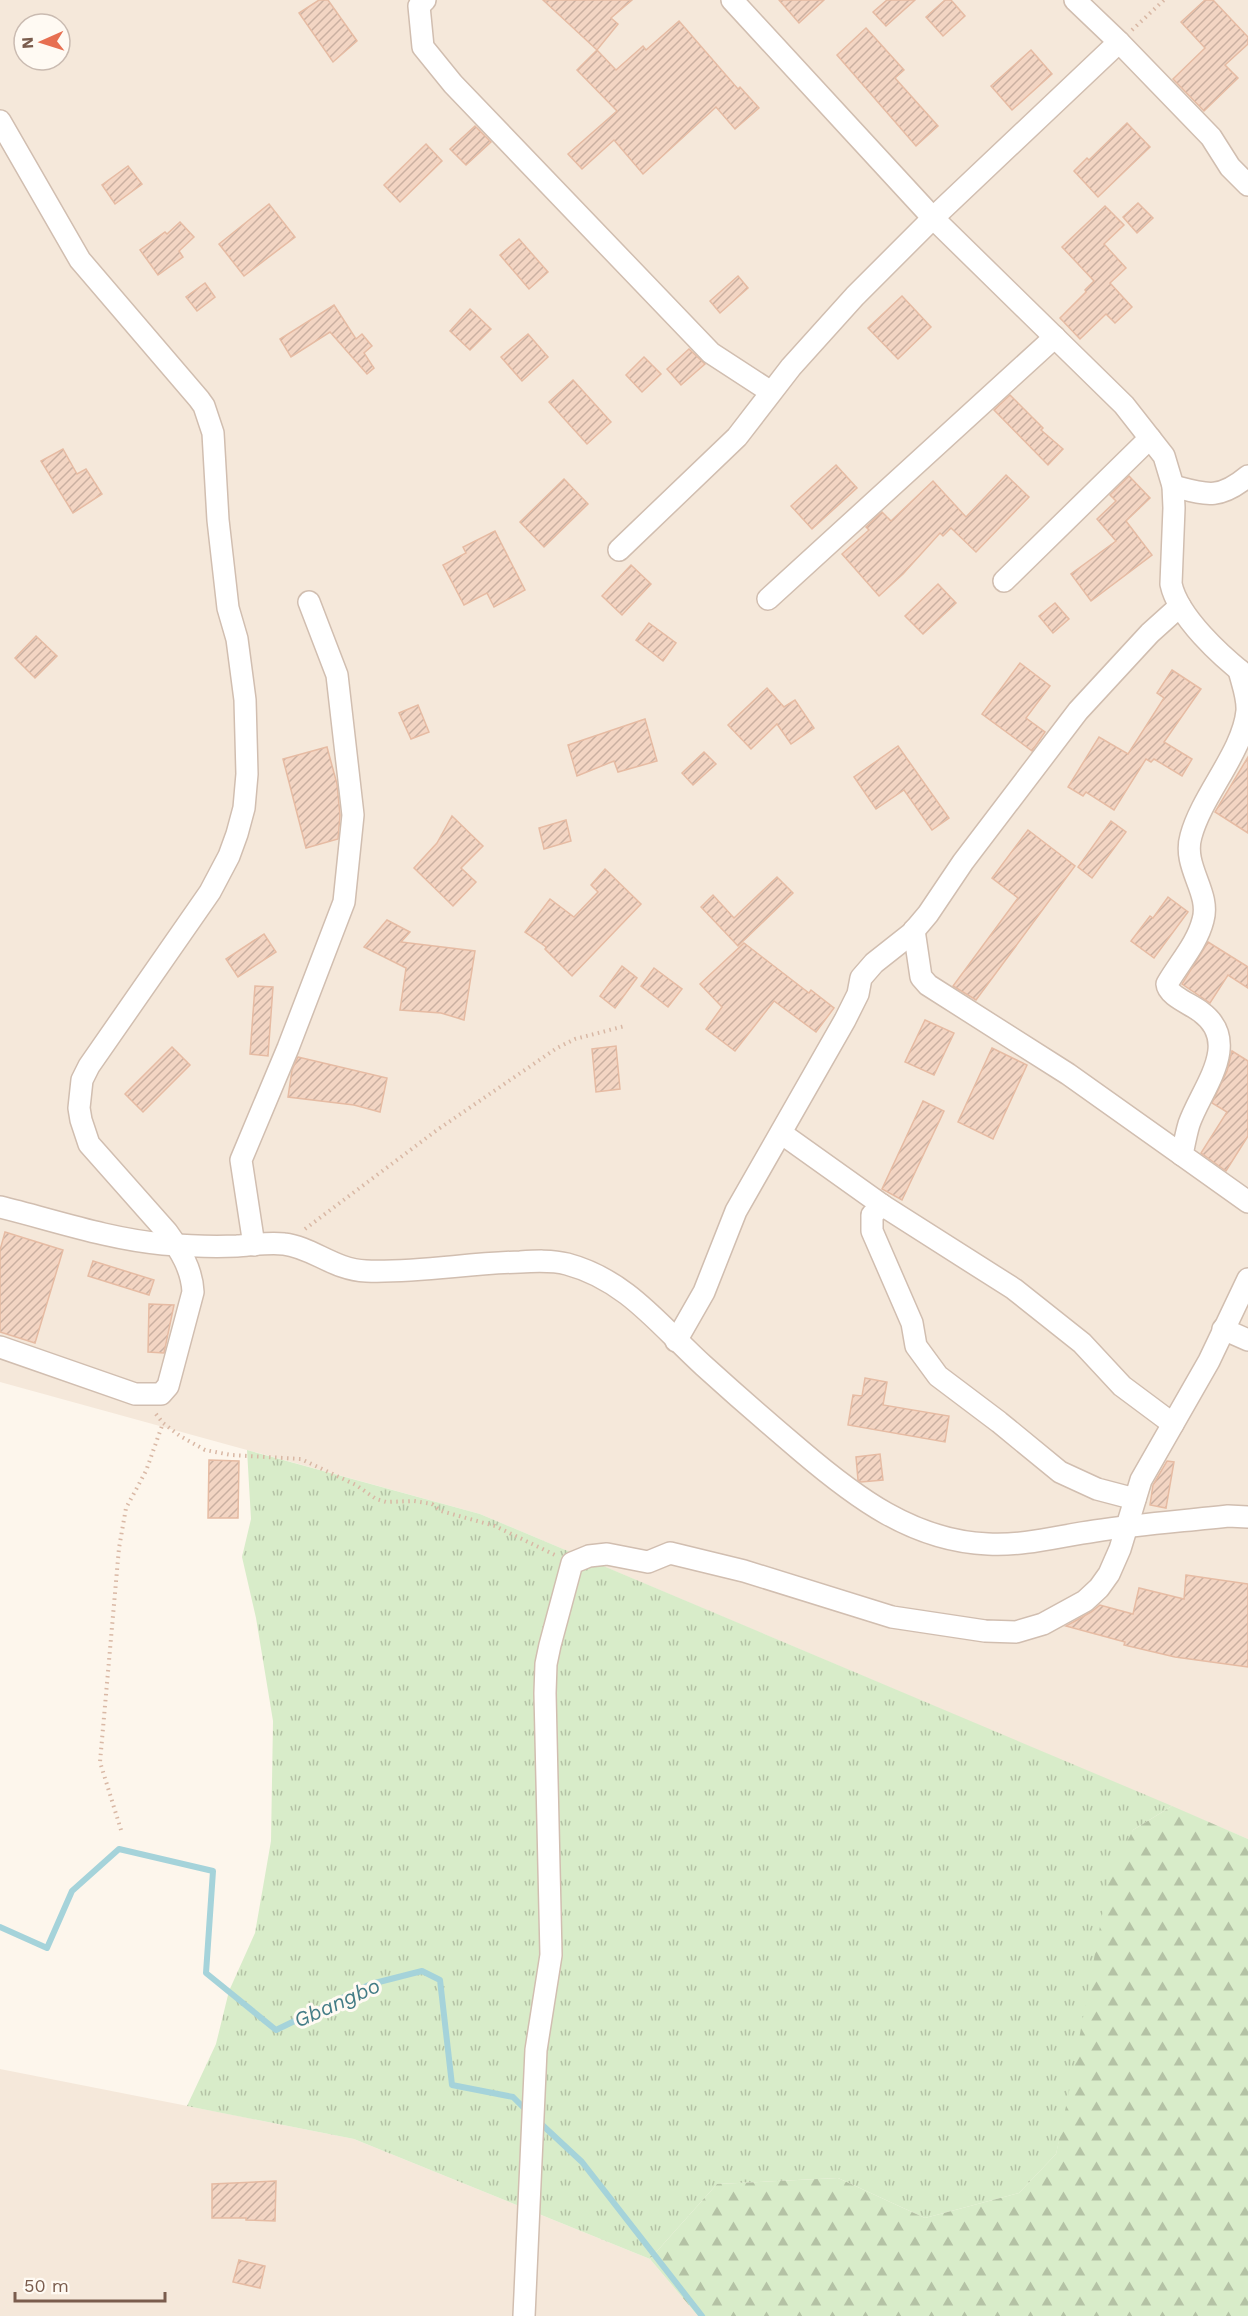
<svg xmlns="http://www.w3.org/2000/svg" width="1248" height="2316" font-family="'Work Sans',sans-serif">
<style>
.residential{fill:#f5e8da;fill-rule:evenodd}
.grass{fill:url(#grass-tufts)}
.forest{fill:url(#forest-firs)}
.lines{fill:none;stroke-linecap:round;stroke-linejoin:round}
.stream{stroke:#a5d3da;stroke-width:6}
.building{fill:url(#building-hatch);stroke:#e6bba3;stroke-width:1.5}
.minor-casing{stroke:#d1beb0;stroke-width:24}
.path{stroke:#d9b8a5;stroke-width:4;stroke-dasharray:1.5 4.5;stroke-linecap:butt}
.minor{stroke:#fff;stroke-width:21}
.labels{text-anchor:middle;stroke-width:6;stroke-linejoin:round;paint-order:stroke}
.water-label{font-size:21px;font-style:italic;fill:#437c86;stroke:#fffaf3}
</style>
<defs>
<pattern id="grass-tufts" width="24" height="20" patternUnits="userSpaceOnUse" patternTransform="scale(1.5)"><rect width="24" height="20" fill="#d8ecc9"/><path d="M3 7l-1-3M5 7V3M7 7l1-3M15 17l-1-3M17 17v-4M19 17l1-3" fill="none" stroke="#b4c2a5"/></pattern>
<pattern id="forest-firs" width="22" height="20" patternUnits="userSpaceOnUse" patternTransform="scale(1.5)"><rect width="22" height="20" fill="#d8ecc9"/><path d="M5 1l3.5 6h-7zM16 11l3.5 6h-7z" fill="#b4c2a5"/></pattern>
<pattern id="building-hatch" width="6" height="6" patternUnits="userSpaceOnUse" patternTransform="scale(1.5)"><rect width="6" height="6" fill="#f3d5c3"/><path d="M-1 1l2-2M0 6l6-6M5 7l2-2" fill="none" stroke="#cab0a1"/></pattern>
</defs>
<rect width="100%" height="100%" fill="#fdf6ec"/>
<g class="residential">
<path d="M 0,0 L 1248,0 L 1248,1839 L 480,1514 L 0,1382 ZM 24,24 L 60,24 L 60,60 L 24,60 Z"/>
<path d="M 0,2069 L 354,2139 L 650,2259 L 698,2316 L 0,2316 Z"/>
</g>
<path class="grass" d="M 247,1450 L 480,1514 L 1172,1806 L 1133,1830 L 1056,2154 L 1019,2193 L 925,2218 L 838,2178 L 717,2184 L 650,2259 L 354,2139 L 187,2106 L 216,2044 L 229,1991 L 255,1933 L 271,1841 L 273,1721 L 256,1618 L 242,1557 L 251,1519 Z"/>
<path class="forest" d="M 1172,1806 L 1248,1839 L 1248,2316 L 698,2316 L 650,2259 L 717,2184 L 838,2178 L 925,2218 L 1019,2193 L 1056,2154 L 1071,2082 L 1109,1878 L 1133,1830 Z"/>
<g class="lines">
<g class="stream">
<path d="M 0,1927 L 47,1948 L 72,1891 L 119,1849 L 213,1871 L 206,1973 L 276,2030 L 371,1984 L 422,1971 L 440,1980 L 452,2085 L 513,2097 L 528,2112"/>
<path d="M 538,2121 L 582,2162 L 702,2316"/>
</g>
</g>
<g class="building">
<path d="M 319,0 L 328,0 L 357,41 L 333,62 L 299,13 Z"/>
<path d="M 543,0 L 632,0 L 611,18 L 618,24 L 597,50 Z"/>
<path d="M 779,0 L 824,0 L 799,23 Z"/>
<path d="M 887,0 L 915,0 L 886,26 L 873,12 Z"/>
<path d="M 945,0 L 951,0 L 965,16 L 943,36 L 926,17 Z"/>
<path d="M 1205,0 L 1213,0 L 1248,37 L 1248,44 L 1225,65 L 1238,78 L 1204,111 L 1173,79 L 1205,48 L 1181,22 Z"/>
<path d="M 679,21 L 738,89 L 740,87 L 759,108 L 735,129 L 716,107 L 643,174 L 614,140 L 582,169 L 568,154 L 617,111 L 577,70 L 597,50 L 616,70 L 643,46 L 646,50 Z"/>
<path d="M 866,28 L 904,70 L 895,78 L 938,126 L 916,146 L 837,55 Z"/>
<path d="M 1031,50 L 1052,74 L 1012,110 L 991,86 Z"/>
<path d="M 1127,123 L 1150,147 L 1098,197 L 1074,171 L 1087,158 L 1089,160 Z"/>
<path d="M 475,126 L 491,142 L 466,165 L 450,149 Z"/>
<path d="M 426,144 L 442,161 L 400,202 L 384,185 Z"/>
<path d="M 128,166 L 142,184 L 115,204 L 102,185 Z"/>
<path d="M 1138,203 L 1153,218 L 1137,233 L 1123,217 Z"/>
<path d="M 269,204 L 295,237 L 244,276 L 219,244 Z"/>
<path d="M 1105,206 L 1124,225 L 1104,244 L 1126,268 L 1110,283 L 1132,307 L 1115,323 L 1106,314 L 1080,339 L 1060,318 L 1086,292 L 1085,290 L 1094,281 L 1062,247 Z"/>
<path d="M 180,222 L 194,237 L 179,251 L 183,257 L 158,275 L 140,250 L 165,232 L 167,234 Z"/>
<path d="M 519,239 L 548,272 L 529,289 L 500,255 Z"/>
<path d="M 738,276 L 748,288 L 720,313 L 710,301 Z"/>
<path d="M 205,283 L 215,297 L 197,311 L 186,297 Z"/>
<path d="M 902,296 L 931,327 L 898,359 L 868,328 Z"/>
<path d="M 334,305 L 356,339 L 362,334 L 372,346 L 364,353 L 374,368 L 367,374 L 330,332 L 291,357 L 280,339 Z"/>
<path d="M 470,309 L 491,329 L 470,350 L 450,331 Z"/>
<path d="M 528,334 L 548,357 L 522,381 L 501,357 Z"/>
<path d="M 689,349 L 705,364 L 681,385 L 667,369 Z"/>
<path d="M 644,357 L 661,374 L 642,392 L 626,375 Z"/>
<path d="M 573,380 L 611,422 L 587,444 L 549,402 Z"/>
<path d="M 1010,395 L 1043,428 L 1041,430 L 1063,449 L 1048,465 L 994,410 Z"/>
<path d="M 63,449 L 77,474 L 86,469 L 102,494 L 73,513 L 41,461 Z"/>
<path d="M 836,465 L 857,488 L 812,529 L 791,506 Z"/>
<path d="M 1006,475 L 1029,497 L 976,552 L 951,528 L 943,536 L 940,533 L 903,574 L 879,596 L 842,554 L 869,530 L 866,527 L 882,512 L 891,521 L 933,481 L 966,517 Z"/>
<path d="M 1129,476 L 1150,498 L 1126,521 L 1152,555 L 1091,601 L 1071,574 L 1116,541 L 1097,519 L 1116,501 L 1110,495 Z"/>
<path d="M 564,479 L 588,504 L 544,547 L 520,522 Z"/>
<path d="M 495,531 L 525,590 L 494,607 L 487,593 L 464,605 L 443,565 L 466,553 L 463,547 Z"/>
<path d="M 631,565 L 651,584 L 622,615 L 602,596 Z"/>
<path d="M 938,584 L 956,603 L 923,634 L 905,616 Z"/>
<path d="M 1055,603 L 1069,619 L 1053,633 L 1039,616 Z"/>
<path d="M 649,623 L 676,643 L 663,661 L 636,640 Z"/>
<path d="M 36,636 L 57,656 L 35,678 L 15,658 Z"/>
<path d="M 1020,663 L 1050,686 L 1026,718 L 1045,732 L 1032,751 L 982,714 Z"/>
<path d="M 1172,670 L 1201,689 L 1164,742 L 1192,759 L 1182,776 L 1154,759 L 1151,762 L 1146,759 L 1114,810 L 1086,792 L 1083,796 L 1068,787 L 1099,737 L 1128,754 L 1164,698 L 1157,693 Z"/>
<path d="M 767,688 L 784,707 L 795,700 L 814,728 L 791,744 L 777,724 L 751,749 L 728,725 Z"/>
<path d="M 418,705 L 429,732 L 411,739 L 399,713 Z"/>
<path d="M 645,719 L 657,761 L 618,772 L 614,761 L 577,776 L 568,745 Z"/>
<path d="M 898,746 L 949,818 L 932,830 L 904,790 L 876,809 L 854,777 Z"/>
<path d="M 327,747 L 337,784 L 340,815 L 338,839 L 306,848 L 283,759 Z"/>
<path d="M 704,752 L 716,764 L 693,785 L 682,773 Z"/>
<path d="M 1248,757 L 1248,833 L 1215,812 Z"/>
<path d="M 452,816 L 483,846 L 461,868 L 476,882 L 453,906 L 414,868 L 437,843 Z"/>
<path d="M 566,820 L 571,841 L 544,849 L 539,828 Z"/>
<path d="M 1111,821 L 1126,832 L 1092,878 L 1078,867 Z"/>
<path d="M 1028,830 L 1075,866 L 976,1000 L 953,986 L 1018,898 L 992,878 Z"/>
<path d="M 605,869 L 641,904 L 572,976 L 545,949 L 546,947 L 525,932 L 550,899 L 574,917 L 598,892 L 591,885 Z"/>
<path d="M 777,877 L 793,893 L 738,946 L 701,907 L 713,895 L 734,918 Z"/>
<path d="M 1168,897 L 1188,912 L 1154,958 L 1131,941 L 1150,916 L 1153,918 Z"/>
<path d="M 387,920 L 410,932 L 401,942 L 475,951 L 464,1020 L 441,1013 L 400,1010 L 406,968 L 364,947 Z"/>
<path d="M 264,934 L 276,952 L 238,977 L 226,959 Z"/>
<path d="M 1208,942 L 1248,967 L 1248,988 L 1228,975 L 1210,1003 L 1182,984 Z"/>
<path d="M 744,943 L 809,993 L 811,990 L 834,1008 L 816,1032 L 774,1001 L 735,1051 L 706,1029 L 722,1007 L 700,984 Z"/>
<path d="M 622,966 L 637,978 L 615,1008 L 600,996 Z"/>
<path d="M 654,968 L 682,989 L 668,1007 L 641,986 Z"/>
<path d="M 255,986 L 273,987 L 268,1056 L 250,1054 Z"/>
<path d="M 925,1020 L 954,1033 L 934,1075 L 905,1062 Z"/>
<path d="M 616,1046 L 620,1089 L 596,1092 L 592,1049 Z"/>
<path d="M 172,1047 L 190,1065 L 143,1112 L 125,1094 Z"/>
<path d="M 992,1048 L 1027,1065 L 993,1139 L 958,1122 Z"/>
<path d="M 1232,1051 L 1248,1061 L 1248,1136 L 1226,1171 L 1201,1153 L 1227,1112 L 1212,1103 L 1227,1071 Z"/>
<path d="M 298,1057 L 387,1078 L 380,1112 L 354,1105 L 288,1097 L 292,1070 Z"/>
<path d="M 923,1101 L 944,1111 L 902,1200 L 882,1189 Z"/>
<path d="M 5,1232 L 63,1250 L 35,1343 L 0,1332 L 0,1250 Z"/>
<path d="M 93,1261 L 154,1280 L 149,1295 L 88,1276 Z"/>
<path d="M 149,1304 L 174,1305 L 164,1353 L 148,1352 Z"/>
<path d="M 865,1378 L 887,1382 L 883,1405 L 949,1416 L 945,1442 L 848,1425 L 853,1395 L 862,1396 Z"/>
<path d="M 880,1454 L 883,1480 L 861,1482 L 858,1480 L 856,1457 Z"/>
<path d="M 209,1460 L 239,1461 L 238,1518 L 208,1518 Z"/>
<path d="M 1167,1461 L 1174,1462 L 1166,1508 L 1150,1505 L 1153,1485 Z"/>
<path d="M 1186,1575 L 1248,1584 L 1248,1667 L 1175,1657 L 1124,1645 L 1125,1642 L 1066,1626 L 1091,1612 L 1100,1605 L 1133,1614 L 1139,1588 L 1184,1599 Z"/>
<path d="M 276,2181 L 275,2221 L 246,2220 L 246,2218 L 212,2218 L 212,2184 Z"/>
<path d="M 239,2260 L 265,2266 L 260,2288 L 233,2282 Z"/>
</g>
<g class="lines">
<g class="minor-casing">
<g id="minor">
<path d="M 425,0 L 419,6 L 423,47 L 453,84 L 711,353 L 771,392"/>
<path d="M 732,0 L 933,218 L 1124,405 L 1164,456 L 1173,486 L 1174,508 L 1171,584 C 1178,617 1222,657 1248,677"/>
<path d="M 1075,0 L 1119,42 L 1211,137 L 1230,167 L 1248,185"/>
<path d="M 0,121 L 80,260 L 199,399 L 204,406 L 213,433 L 218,520 L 228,608 L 237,639 L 245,700 L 247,774 L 244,808 L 237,834 L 229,856 L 210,892 L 89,1066 L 82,1080 L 79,1108 L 81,1120 L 89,1144 L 167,1232 C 180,1250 192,1269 193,1292 L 168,1386 L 161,1394 L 135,1394 L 0,1347"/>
<path d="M 1173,486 C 1207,495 1219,500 1248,476"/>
<path d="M 619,550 L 737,437 L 791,367 L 855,296 L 933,218 L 1119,42"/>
<path d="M 1004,581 L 1150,438"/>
<path d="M 768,599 L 1055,337"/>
<path d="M 1239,670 C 1242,683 1248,697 1247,711 C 1243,752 1202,795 1191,836 C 1182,867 1211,892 1203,920 C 1197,944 1179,963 1167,984 C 1168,996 1191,1004 1201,1012 C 1243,1043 1201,1089 1189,1124 C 1186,1134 1184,1145 1182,1155 L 1248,1202"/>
<path d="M 914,930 L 921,977 L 928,985 L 1068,1074 L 1182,1155"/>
<path d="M 781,1133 L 882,1205 L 1014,1289 L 1082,1343 L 1122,1386 L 1173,1424"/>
<path d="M 882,1205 L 872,1215 L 872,1231 L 912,1323 L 916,1346 L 938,1376 L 999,1422 L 1060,1472 L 1097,1489 L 1135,1499"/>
<path d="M 0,1207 C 53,1220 108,1239 163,1244 C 187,1246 213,1247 237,1246 C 252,1245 269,1242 284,1244 C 312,1247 334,1270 366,1271 C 418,1273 468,1263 520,1262 C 535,1261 552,1260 567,1264 C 627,1280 660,1326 704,1366 C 736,1395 768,1423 800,1450 C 855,1497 913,1541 988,1544 C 1025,1546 1059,1536 1095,1531 C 1139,1524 1184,1521 1228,1516 L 1248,1517"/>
<path d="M 254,1245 L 241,1160 L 288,1048 L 344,902 L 353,815 L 337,675 L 309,602"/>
<path d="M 1223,1329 L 1248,1340"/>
<path d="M 676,1341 L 704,1292 L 736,1211 L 845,1020 L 858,994 L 861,978 L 874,963 L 912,933 L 928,914 L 963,862 L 1078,711 L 1150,633 L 1180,606"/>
<path d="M 524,2316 L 536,2050 L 551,1955 L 545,1693 L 546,1664 L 550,1645 L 572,1563 L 589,1556 L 607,1554 L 648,1562 L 670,1553 L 744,1571 L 892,1617 L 985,1631 L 1016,1632 L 1043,1624 L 1085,1601 L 1099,1588 L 1109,1574 L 1120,1549 L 1141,1480 L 1209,1361 L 1248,1279"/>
</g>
</g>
<g class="path">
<path d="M 1132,30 L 1164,0"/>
<path d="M 305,1229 L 437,1130 L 557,1048 L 575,1039 L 625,1026"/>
<path d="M 156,1414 L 163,1423 L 180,1436 L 205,1450 L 231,1455 L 301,1459 L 356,1485 L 376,1499 L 386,1502 L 414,1501 L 432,1504 L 441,1511 L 495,1526 L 555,1555"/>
<path d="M 121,1830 L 100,1762 L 119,1548 L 126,1508 L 146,1471 L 163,1423"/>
</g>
<use href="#minor" class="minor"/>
</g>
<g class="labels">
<g class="water-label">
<text transform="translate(337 2003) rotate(-24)" y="7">Gbangbo</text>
</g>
</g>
<g transform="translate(42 42) rotate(267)"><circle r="28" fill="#fffaf3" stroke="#cabbb1" stroke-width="1.5"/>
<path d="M0-4.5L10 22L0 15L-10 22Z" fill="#e76f51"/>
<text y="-9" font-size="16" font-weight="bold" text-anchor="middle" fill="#7a5c4d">N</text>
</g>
<path d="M15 2292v9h150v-9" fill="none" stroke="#7a5c4d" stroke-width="3"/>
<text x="24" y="2292" font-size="18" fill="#7a5c4d" stroke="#fffaf3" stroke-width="4.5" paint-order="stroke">50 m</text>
</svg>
